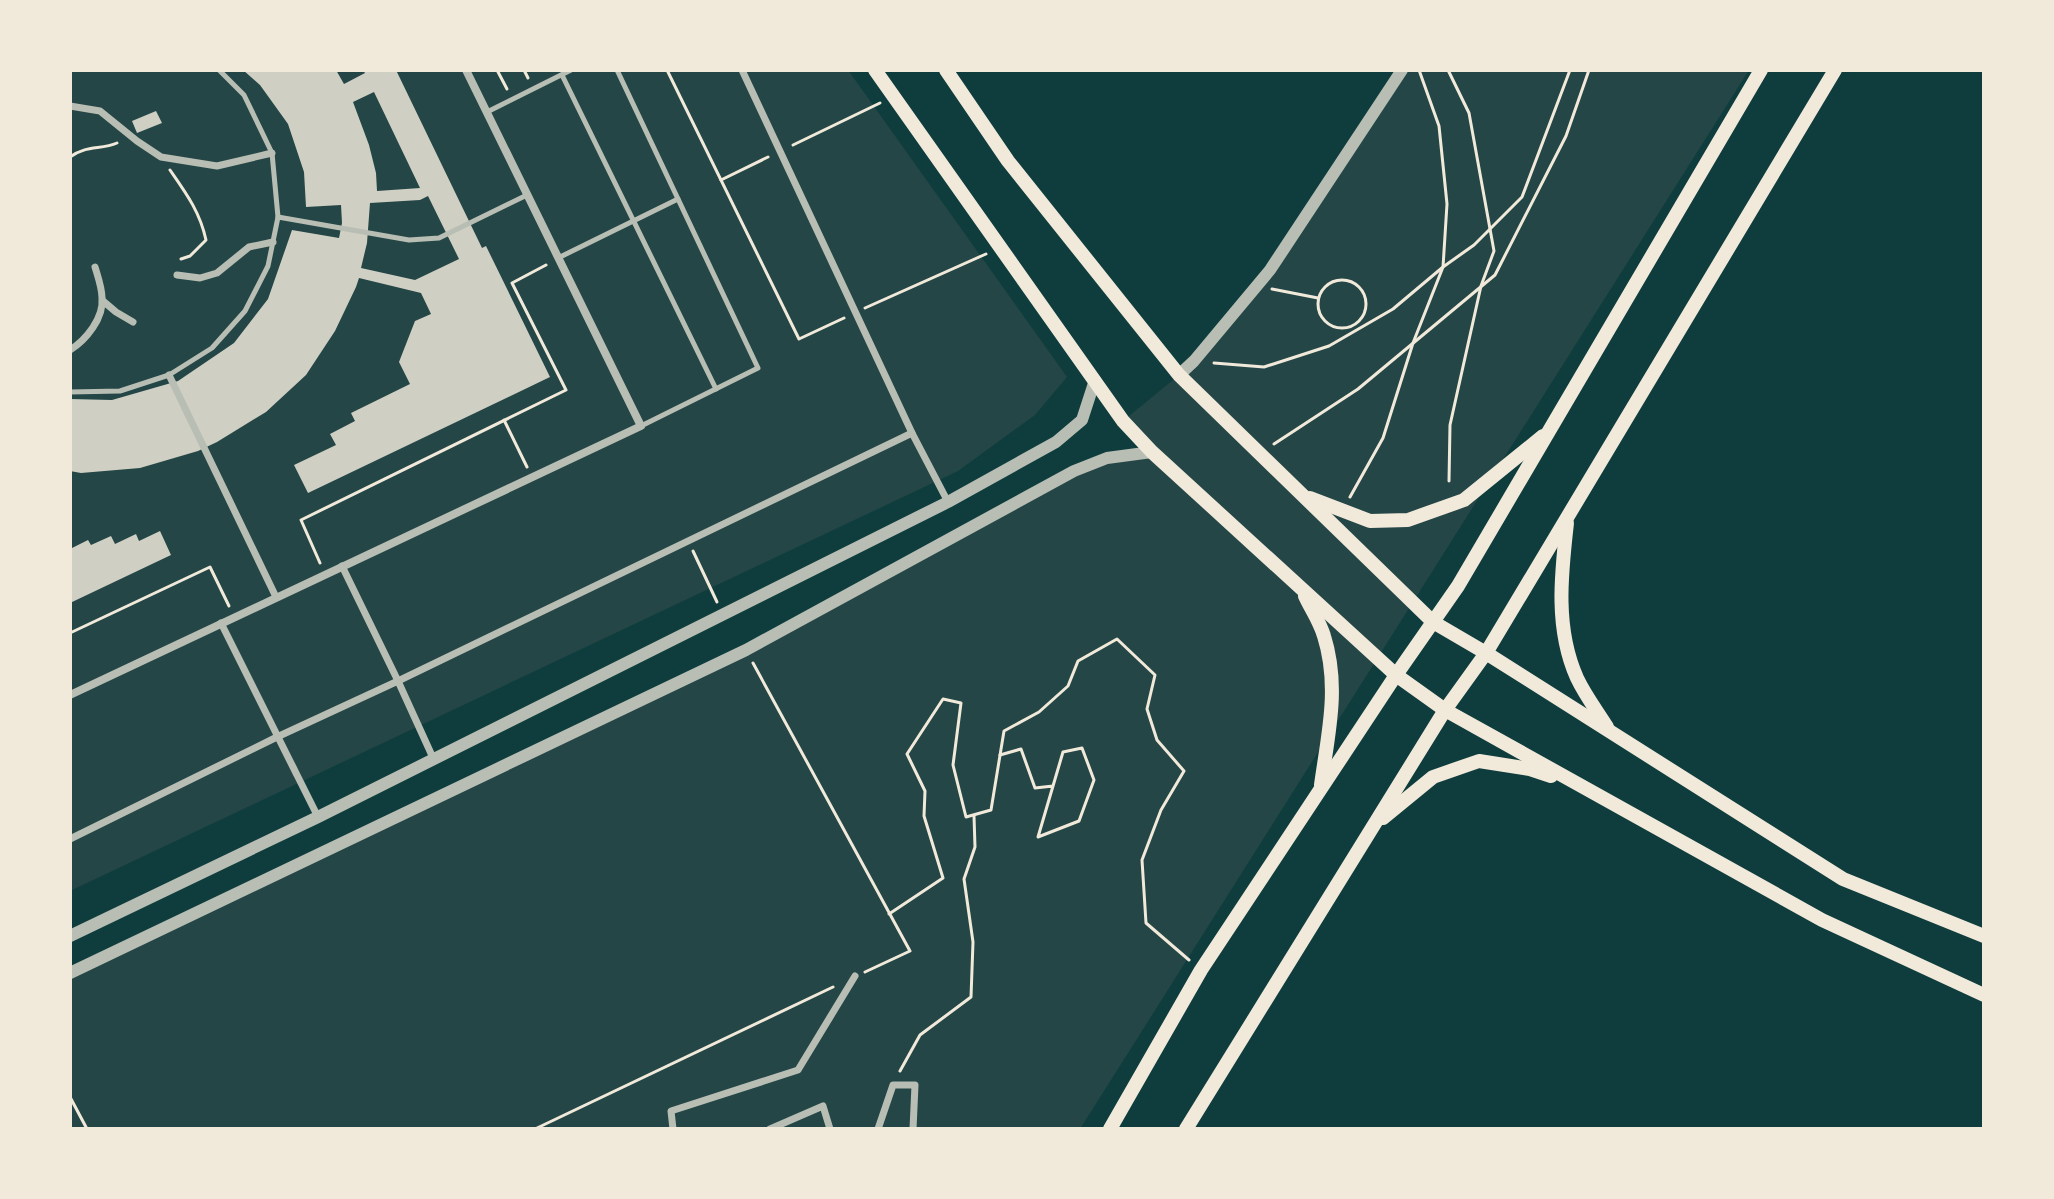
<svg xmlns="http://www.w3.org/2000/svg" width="2054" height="1199" font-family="'DM Sans',sans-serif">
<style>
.green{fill:#244646}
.building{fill:#cfcfc3;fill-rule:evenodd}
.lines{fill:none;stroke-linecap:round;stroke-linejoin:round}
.path{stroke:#f1e9da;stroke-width:3}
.service{stroke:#b8beb3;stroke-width:5}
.pedestrian{stroke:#b8beb3;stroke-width:7}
.minor{stroke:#b8beb3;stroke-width:8}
.tertiary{stroke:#b8beb3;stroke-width:12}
.secondary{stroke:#f1e9da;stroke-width:14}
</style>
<rect width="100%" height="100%" fill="#0f3d3e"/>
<g class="green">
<path d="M 70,70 L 848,70 L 1067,377 L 1035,415 L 958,471 L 70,891 Z"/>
<path d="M 1402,70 L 1749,70 L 1080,1129 L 70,1129 L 70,973 L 746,650 L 1074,471 L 1151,452 L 1123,421 L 1179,375 L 1270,270 Z"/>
</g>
<g class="building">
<path d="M 243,70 L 336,70 L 344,84 L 365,73 L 363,70 L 396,70 L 482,248 L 486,246 L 550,377 L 308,493 L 294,465 L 336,445 L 330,434 L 355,421 L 351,413 L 410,384 L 399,362 L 415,321 L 431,314 L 421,293 L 359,278 L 356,287 L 335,331 L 306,375 L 266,412 L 217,442 L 198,451 L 140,468 L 81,473 L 70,471 L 70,399 L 112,400 L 178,381 L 234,343 L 268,299 L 292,230 L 339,238 L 342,223 L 341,205 L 306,207 L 304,172 L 288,124 L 260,85 ZM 374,92 L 420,188 L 377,191 L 376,173 L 369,145 L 353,102 ZM 428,196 L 459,259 L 415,280 L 361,268 L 367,243 L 370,203 L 420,200 Z"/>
<path d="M 156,111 L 162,123 L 137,133 L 132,121 Z"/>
<path d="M 160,531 L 171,555 L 70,603 L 70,549 L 88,540 L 91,545 L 111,536 L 115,544 L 136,534 L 139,541 Z"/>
</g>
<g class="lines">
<g class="path">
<path d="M 497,70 L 507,89"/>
<path d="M 524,70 L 528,78"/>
<path d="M 667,70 L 799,339 L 844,318"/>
<path d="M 1448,70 L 1469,113 L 1494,251 L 1481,286 L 1450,425 L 1449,481"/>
<path d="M 793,145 L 880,103"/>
<path d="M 70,157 C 86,145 101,150 117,143"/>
<path d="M 170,170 C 186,193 200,212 206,240 L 190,256 L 181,259"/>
<path d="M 721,180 L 768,157"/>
<circle cx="1342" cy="304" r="24"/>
<path d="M 1272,289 L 1318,298"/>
<path d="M 865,308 L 986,254"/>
<path d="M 1214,363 L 1264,367 L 1329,346 L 1393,309 L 1443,267 L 1474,245 L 1522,197 L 1570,70"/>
<path d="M 504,420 L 527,467"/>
<path d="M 1274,444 L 1358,389 L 1495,275 L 1566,136 L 1589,70"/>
<path d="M 1350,497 L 1383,438 L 1413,343 L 1443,267 L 1447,204 L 1439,126 L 1419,70"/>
<path d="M 693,551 L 717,602"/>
<path d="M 320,563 L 301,520 L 566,390 L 512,283 L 546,265"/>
<path d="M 70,633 L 210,567 L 229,606"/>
<path d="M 753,663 L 910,951 L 865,972"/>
<path d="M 1000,755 L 1021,749 L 1035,788 L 1053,786 L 1063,752 L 1082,748 L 1094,780 L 1079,821 L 1038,837 L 1053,786"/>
<path d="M 889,914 L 943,878 L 924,816 L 925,791 L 907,754 L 943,699 L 961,703 L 953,765 L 966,817 L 991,810 L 1004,731 L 1039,712 L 1068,686 L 1078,661 L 1117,639 L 1155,675 L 1147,709 L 1157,740 L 1184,771 L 1161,810 L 1142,860 L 1146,923 L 1189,960"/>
<path d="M 900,1071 L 920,1035 L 971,997 L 973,942 L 964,879 L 975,847 L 974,816"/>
<path d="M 70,1097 L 87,1129"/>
<path d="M 535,1129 L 833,987"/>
</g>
<g class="service">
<path d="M 617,70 L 758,368 L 641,426"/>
<path d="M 562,75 L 716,389"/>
<path d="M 487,112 L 571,70"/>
<path d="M 278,217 L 409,240 L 439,238 L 527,195"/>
<path d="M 558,258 L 678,199"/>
<path d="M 70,392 L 120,391 L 169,375 L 212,348 L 245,311 L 268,266 L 278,217 L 272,153 L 244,95 L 219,70"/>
</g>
<g class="pedestrian">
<path d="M 742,70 L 912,433 L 948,502"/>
<path d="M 70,106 L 100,111 L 137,141 L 161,157 L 217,166 L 272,153"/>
<path d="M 177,275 L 200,278 L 217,273 L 249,247 L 273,242"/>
<path d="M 103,301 L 116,312 L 133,322"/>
<path d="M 70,350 C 86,340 104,318 102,298 C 102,288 98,277 95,267"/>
<path d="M 169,375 L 276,597"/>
<path d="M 342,566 L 398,681 L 434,760"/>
<path d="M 221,623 L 318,817"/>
<path d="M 70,839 L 277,737 L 398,681 L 912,433"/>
<path d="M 673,1129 L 671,1111 L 798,1070 L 855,976"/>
<path d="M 770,1129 L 823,1106 L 830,1129"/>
<path d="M 878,1129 L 893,1085 L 915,1085 L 913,1129"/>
</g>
<path class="minor" d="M 70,695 L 641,426 L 466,70"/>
<g class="tertiary">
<path d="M 1179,375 L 1194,361 L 1270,270 L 1402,70"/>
<path d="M 70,936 L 318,817 L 948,502 L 1056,442 L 1082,420 L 1095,380"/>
<path d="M 70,973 L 746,650 L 1074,471 L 1107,458 L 1152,452"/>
</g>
<g class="secondary">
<path d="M 875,70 L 1123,421 L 1152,452 L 1396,675 L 1445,710 L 1822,920 L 1984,995"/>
<path d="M 946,70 L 1008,161 L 1179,375 L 1433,622 L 1486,653 L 1843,879 L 1984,936"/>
<path d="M 1310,498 L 1370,521 L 1408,520 L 1464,500 L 1543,436"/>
<path d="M 1567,523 C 1561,575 1555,629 1577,678 C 1585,695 1597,711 1607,727"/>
<path d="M 1305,596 C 1311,609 1320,622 1324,636 C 1340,687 1328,734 1321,785"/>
<path d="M 1383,818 L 1433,777 L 1479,761 L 1530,769 L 1551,776"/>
<path d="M 1110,1129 L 1201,970 L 1396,675 L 1458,586 L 1761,70"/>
<path d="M 1186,1129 L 1445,710 L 1486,653 L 1835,70"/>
</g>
</g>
<rect width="2054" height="1199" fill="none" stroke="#f1e9da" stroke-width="144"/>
</svg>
